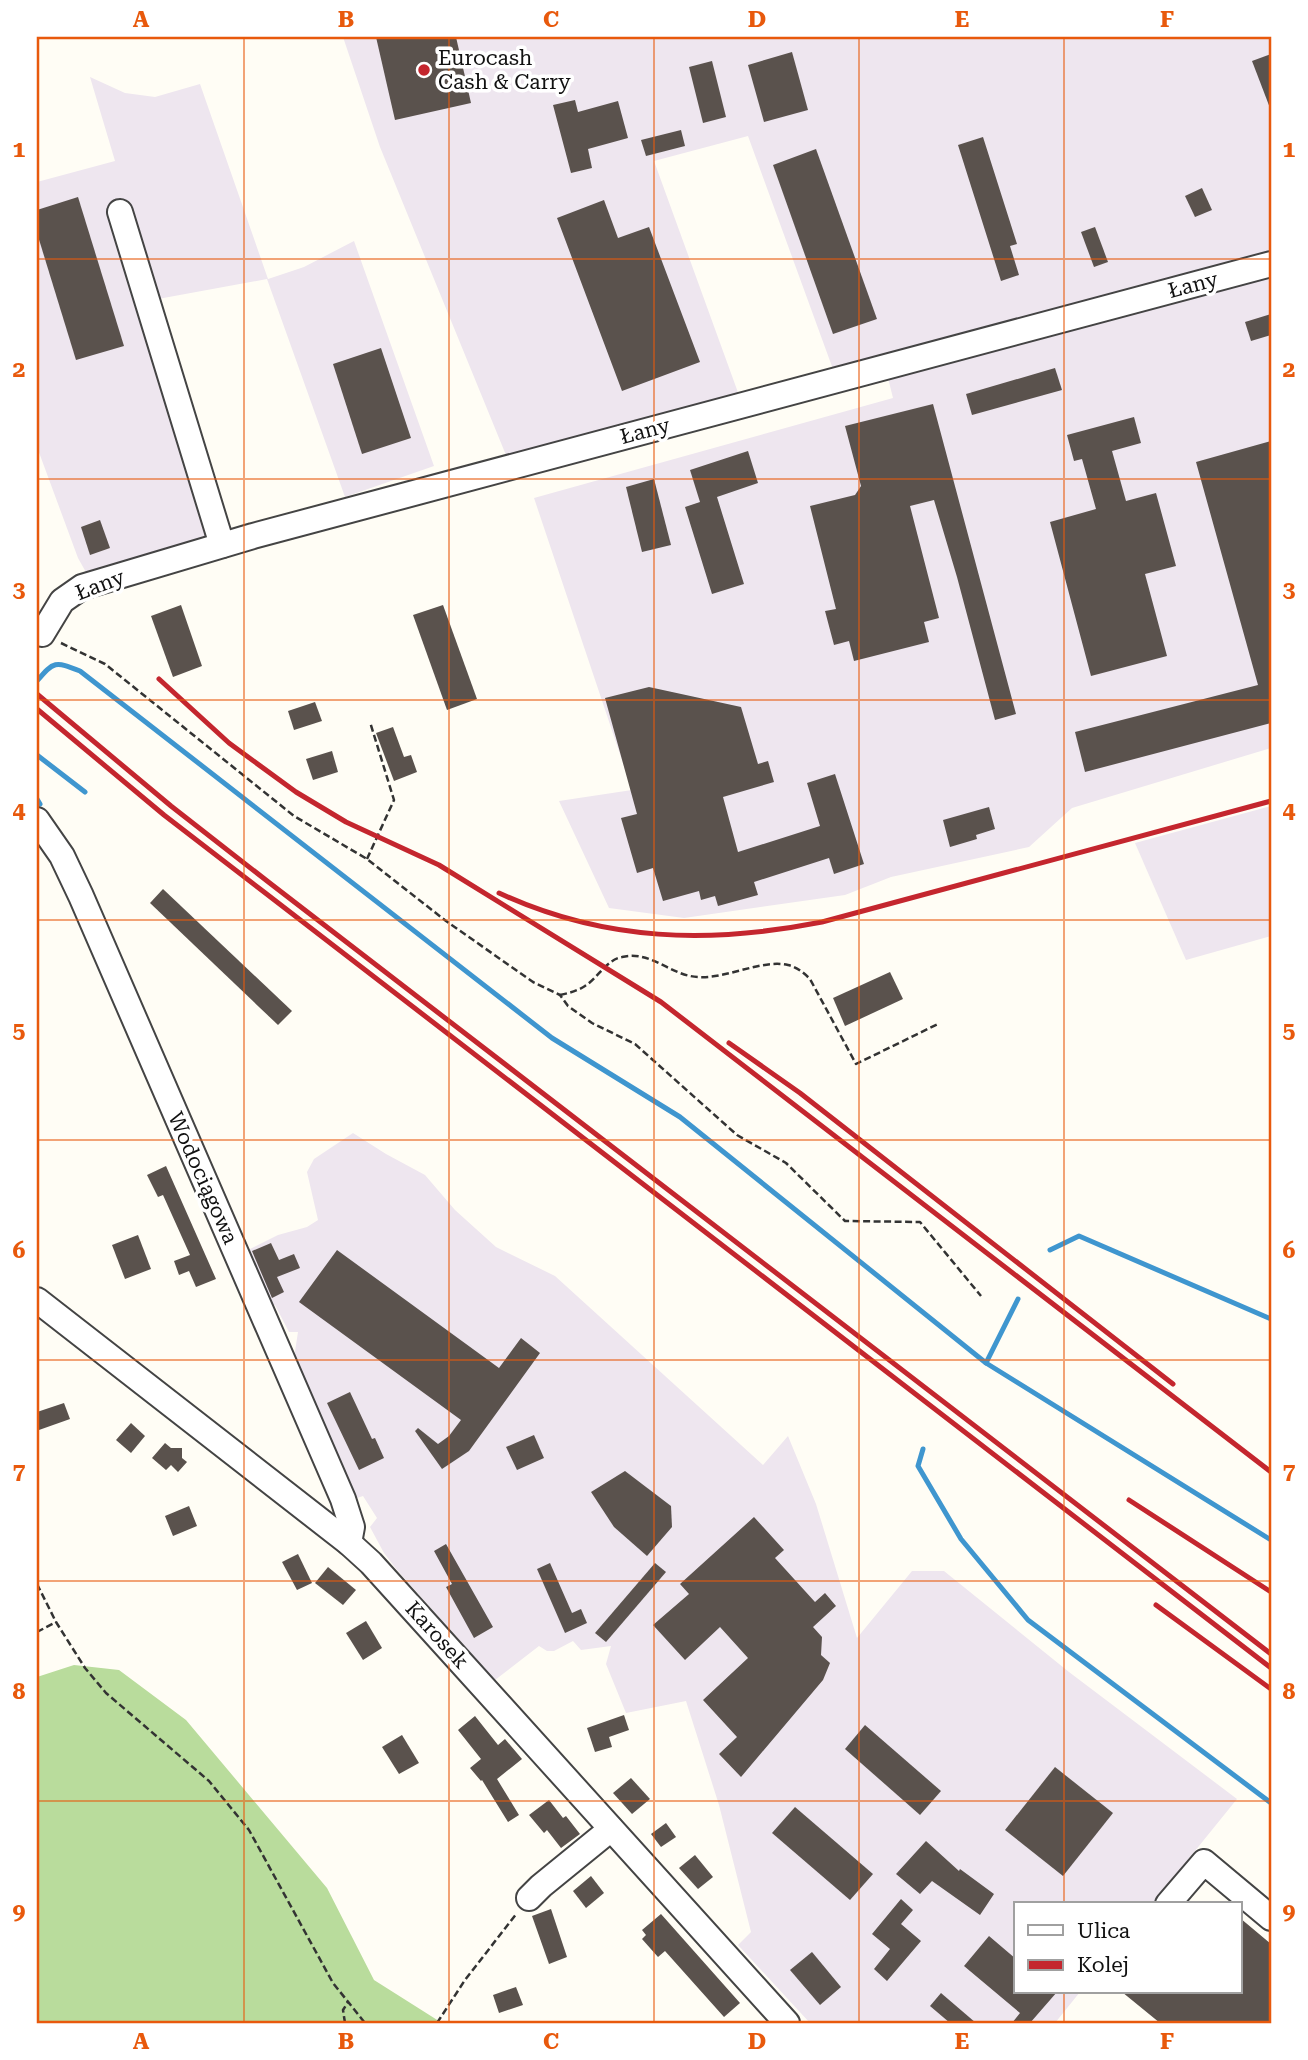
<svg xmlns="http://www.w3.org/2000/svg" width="1308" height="2060" font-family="'Roboto Serif',serif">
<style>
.industrial{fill:#eee6ef}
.forest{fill:#b9dc9c}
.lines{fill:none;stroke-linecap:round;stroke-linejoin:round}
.stream{stroke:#3f96cf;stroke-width:5}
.building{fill:#5a524d}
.minor-casing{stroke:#444;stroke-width:28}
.path{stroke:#333;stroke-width:2.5;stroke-dasharray:7 3.5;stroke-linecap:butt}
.minor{stroke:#fff;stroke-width:24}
.rail{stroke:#c4262e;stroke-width:5}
.grid{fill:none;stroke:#e8590c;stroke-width:2;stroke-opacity:0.55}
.poi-dot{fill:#c4262e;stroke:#fff;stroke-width:2.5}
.labels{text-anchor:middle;stroke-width:7;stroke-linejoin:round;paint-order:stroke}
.poi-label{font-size:21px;fill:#111;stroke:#fff;text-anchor:start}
.street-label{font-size:21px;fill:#111;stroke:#fff}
.neatline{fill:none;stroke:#e8590c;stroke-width:2.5}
.grid-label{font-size:23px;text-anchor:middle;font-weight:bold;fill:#e8590c}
</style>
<rect width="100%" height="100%" fill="#fffdf5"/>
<g class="industrial">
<path d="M 343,37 L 1271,37 L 1271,254 L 834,372 L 748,136 L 654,161 L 740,398 L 508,460 L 380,147 Z"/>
<path d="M 90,77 L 125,93 L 155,97 L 200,84 L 268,279 L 304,267 L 354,241 L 434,466 L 345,497 L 267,279 L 158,299 L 230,534 L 87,574 L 78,558 L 37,447 L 37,182 L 115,161 Z"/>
<path d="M 1271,273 L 1271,748 L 1072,808 L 1029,847 L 891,877 L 845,895 L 684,918 L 609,908 L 559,801 L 632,790 L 534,498 L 893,398 L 888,378 Z"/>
<path d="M 1271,806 L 1271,936 L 1186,960 L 1135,843 Z"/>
<path d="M 353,1133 L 386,1154 L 425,1175 L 455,1210 L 496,1247 L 555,1276 L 763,1465 L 788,1436 L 816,1504 L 857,1638 L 912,1571 L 944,1571 L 1069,1672 L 1237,1799 L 1152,1904 L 1016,1904 L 1016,1992 L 1080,1992 L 1055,2023 L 810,2023 L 738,1945 L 751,1932 L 719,1805 L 686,1701 L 626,1713 L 606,1664 L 611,1646 L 581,1650 L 573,1641 L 554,1651 L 547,1651 L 539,1646 L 495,1680 L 397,1570 L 384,1553 L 370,1527 L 377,1518 L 363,1496 L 357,1498 L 294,1358 L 298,1332 L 289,1332 L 275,1305 L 271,1307 L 246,1251 L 278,1235 L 307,1227 L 318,1220 L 307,1172 L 314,1159 Z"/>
</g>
<path class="forest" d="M 74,1665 L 119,1670 L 186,1720 L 327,1888 L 374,1980 L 442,2023 L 37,2023 L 37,1677 Z"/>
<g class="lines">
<g class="stream">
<path d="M 37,681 C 54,661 55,661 80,671 L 552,1038 L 680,1117 L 986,1363 L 1271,1540"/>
<path d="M 37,755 L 85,792"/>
<path d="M 37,799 L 40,804"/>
<path d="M 1050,1250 L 1079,1236 L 1271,1319"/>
<path d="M 986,1363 L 1018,1299"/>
<path d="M 923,1449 L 918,1466 L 961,1539 L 1028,1620 L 1271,1803"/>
</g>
</g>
<g class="building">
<path d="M 376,37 L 456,37 L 471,103 L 395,120 Z"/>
<path d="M 792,52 L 808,110 L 764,122 L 748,65 Z"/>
<path d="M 1271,54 L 1271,108 L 1270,108 L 1252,61 Z"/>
<path d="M 712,61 L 726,117 L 703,123 L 689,67 Z"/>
<path d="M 575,100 L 578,112 L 618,101 L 628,138 L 588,149 L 592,168 L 571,173 L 553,105 Z"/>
<path d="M 681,130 L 685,146 L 646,156 L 641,140 Z"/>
<path d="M 983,137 L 1017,244 L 1010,246 L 1019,275 L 1001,281 L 958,145 Z"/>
<path d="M 816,149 L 877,319 L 833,334 L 773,165 Z"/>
<path d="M 1202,188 L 1212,210 L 1195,217 L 1185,196 Z"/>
<path d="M 78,197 L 124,346 L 76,360 L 37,233 L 37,210 Z"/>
<path d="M 604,200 L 618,238 L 649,227 L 700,362 L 622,391 L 557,218 Z"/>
<path d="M 1095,227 L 1108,262 L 1094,267 L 1081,232 Z"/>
<path d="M 1271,314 L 1271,335 L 1251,341 L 1245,322 Z"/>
<path d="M 381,348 L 411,438 L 362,454 L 333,364 Z"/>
<path d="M 1055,368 L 1062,390 L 972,415 L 966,394 Z"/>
<path d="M 933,404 L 1016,714 L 995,720 L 957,577 L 934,500 L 910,506 L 939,618 L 924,622 L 929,642 L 854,661 L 849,641 L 834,645 L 825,611 L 836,609 L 810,506 L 855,495 L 861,486 L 845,426 Z"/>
<path d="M 1134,417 L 1141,443 L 1112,451 L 1126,501 L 1156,493 L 1176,566 L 1145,574 L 1167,656 L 1091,676 L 1050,522 L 1096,509 L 1082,459 L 1074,461 L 1067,435 Z"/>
<path d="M 1271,441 L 1271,723 L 1085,772 L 1075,732 L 1258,685 L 1196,462 Z"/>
<path d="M 748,451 L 758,483 L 717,497 L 744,584 L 712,594 L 685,507 L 700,502 L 690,470 Z"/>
<path d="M 654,479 L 671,545 L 642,552 L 626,487 Z"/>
<path d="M 100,520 L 110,548 L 90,555 L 81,527 Z"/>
<path d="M 181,605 L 202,666 L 173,677 L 151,616 Z"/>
<path d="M 443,605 L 477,699 L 447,710 L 413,615 Z"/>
<path d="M 649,687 L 741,707 L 758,764 L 768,761 L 774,782 L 723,797 L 738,852 L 820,826 L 807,783 L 835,774 L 864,864 L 834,874 L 829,858 L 754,882 L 758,895 L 718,906 L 715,896 L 701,900 L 699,891 L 663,901 L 653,868 L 637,873 L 621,818 L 637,814 L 605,698 Z"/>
<path d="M 315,702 L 322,721 L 294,730 L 288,711 Z"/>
<path d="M 393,727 L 404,757 L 411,755 L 417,772 L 394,781 L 376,733 Z"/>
<path d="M 332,751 L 338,772 L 313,780 L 306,759 Z"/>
<path d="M 989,807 L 995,829 L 976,835 L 977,839 L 950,847 L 943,820 Z"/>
<path d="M 163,889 L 292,1011 L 278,1025 L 150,903 Z"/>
<path d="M 890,972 L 903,999 L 845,1026 L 833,998 Z"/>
<path d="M 166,1166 L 216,1279 L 196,1287 L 189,1271 L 179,1275 L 174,1261 L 190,1255 L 163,1195 L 158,1197 L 147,1175 Z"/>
<path d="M 138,1235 L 151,1269 L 125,1279 L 112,1245 Z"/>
<path d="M 271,1243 L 279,1260 L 294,1254 L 300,1268 L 277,1277 L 284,1292 L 272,1298 L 252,1251 Z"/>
<path d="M 337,1250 L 499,1368 L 521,1338 L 540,1353 L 469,1451 L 442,1469 L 415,1431 L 418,1428 L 438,1444 L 449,1436 L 461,1420 L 299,1302 Z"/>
<path d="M 350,1392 L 372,1439 L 375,1438 L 384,1458 L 359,1470 L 327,1403 Z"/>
<path d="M 64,1403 L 70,1419 L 39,1430 L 37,1412 Z"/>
<path d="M 131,1423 L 145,1436 L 131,1453 L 116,1440 Z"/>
<path d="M 534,1435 L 544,1458 L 517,1470 L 506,1447 Z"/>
<path d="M 165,1443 L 171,1448 L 182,1448 L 182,1458 L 187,1462 L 178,1472 L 171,1465 L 166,1470 L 152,1458 Z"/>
<path d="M 625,1471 L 671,1506 L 672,1527 L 647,1556 L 614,1527 L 591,1492 Z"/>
<path d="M 189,1506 L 197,1526 L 173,1536 L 165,1516 Z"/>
<path d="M 754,1517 L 784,1550 L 775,1558 L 815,1602 L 825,1593 L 836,1606 L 813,1627 L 822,1637 L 821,1655 L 830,1663 L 823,1680 L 741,1777 L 719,1754 L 737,1737 L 703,1700 L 748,1658 L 720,1627 L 685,1660 L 653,1625 L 689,1594 L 680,1584 Z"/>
<path d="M 446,1544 L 493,1627 L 474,1638 L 446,1587 L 452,1584 L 434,1551 Z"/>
<path d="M 298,1554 L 312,1583 L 297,1590 L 282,1562 Z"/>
<path d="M 550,1563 L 572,1613 L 581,1609 L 587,1623 L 565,1633 L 537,1569 Z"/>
<path d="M 655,1563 L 666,1572 L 606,1642 L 595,1633 Z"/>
<path d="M 328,1567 L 356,1590 L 343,1605 L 315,1583 Z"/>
<path d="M 366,1621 L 382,1648 L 363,1660 L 346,1633 Z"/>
<path d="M 624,1715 L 629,1730 L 609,1737 L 612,1747 L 595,1752 L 587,1728 Z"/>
<path d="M 475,1716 L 498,1745 L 505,1739 L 522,1759 L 497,1779 L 519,1815 L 508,1822 L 482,1780 L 481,1781 L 470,1768 L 481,1759 L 458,1730 Z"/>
<path d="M 865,1725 L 941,1791 L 920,1815 L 845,1749 Z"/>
<path d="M 402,1735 L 419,1763 L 399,1774 L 382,1747 Z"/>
<path d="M 1055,1767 L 1113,1813 L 1063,1876 L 1005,1830 Z"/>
<path d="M 631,1778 L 650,1799 L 632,1814 L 613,1793 Z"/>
<path d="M 549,1800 L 563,1818 L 566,1816 L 580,1834 L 561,1848 L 547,1830 L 544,1833 L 529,1815 Z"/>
<path d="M 795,1807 L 873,1874 L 850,1900 L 772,1833 Z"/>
<path d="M 666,1823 L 676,1837 L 661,1847 L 651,1834 Z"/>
<path d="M 926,1841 L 959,1871 L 960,1869 L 994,1894 L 980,1915 L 932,1881 L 920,1894 L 896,1874 Z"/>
<path d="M 695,1855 L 713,1877 L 698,1889 L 679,1868 Z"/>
<path d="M 591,1876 L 604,1893 L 586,1908 L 573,1891 Z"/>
<path d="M 901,1899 L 913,1910 L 901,1924 L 921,1941 L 887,1981 L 874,1969 L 890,1949 L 872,1934 Z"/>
<path d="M 551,1909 L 567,1957 L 549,1964 L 532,1916 Z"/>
<path d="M 661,1914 L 740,2003 L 724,2017 L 665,1951 L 658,1957 L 642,1939 L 646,1935 L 642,1930 Z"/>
<path d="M 1240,1918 L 1271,1944 L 1271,2023 L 1160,2023 L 1122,1992 L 1240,1992 Z"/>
<path d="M 989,1936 L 1016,1959 L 1016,1992 L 1057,1992 L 1030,2023 L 1012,2023 L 1020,2013 L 964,1966 Z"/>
<path d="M 812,1952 L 841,1987 L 820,2005 L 790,1970 Z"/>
<path d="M 516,1987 L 523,2005 L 499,2013 L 493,1995 Z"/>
<path d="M 941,1993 L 976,2023 L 950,2023 L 930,2006 Z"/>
</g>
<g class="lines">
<g class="minor-casing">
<g id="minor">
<path d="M 120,212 L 222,545"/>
<path d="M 42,634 L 62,601 L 82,587 L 253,536 L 1271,264"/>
<path d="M 37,820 L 62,856 L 81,896 L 343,1499 L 352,1527 L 349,1543"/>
<path d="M 37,1300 L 349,1543 L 371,1563 L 787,2023"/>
<path d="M 529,1898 L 541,1886 L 611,1829"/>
<path d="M 1168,1904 L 1204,1862 L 1271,1918"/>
</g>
</g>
<g class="path">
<path d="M 61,643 L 105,664 L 294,816 L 367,859 L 446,921 L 533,982 L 560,995 L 568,1006 L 592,1023 L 635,1044 L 737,1135 L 786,1163 L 845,1221 L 920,1222 L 981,1296"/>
<path d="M 367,859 L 394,800 L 370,722"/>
<path d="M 560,995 C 569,993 577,991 585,986 C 598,978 606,960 622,957 C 651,950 671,976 698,977 C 727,979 761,959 788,965 C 797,967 804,973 810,979 L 856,1064 L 938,1024"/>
<path d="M 37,1584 L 56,1622 L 85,1668 L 106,1693 L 209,1781 L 249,1830 L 333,1983 L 365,2023"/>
<path d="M 37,1632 L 56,1622"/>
<path d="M 345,2023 L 343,2010 L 348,2002"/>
<path d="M 437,2023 L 465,1980 L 517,1913"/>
</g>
<use href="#minor" class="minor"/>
<g class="rail">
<path d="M 159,679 L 229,743 L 296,792 L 346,822 L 439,865 L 661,1002 L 1271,1472"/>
<path d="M 37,694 L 171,806 L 271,884 L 1271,1654"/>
<path d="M 37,709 L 164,815 L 264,892 L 1271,1668"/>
<path d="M 499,893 C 605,942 710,944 822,922 L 1271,801"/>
<path d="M 729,1043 L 800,1093 L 1173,1384"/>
<path d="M 1129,1500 L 1271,1592"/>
<path d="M 1156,1605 L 1271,1689"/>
</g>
</g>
<path class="grid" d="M 244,37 L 244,2023M 449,37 L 449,2023M 654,37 L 654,2023M 859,37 L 859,2023M 1064,37 L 1064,1904M 37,259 L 1271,259M 37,479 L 1271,479M 37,700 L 1271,700M 37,920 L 1271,920M 37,1140 L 1271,1140M 37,1360 L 1271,1360M 37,1581 L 1271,1581M 37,1801 L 1271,1801M 1064,1992 L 1064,2023"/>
<circle class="poi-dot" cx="424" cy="70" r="7"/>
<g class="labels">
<g class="poi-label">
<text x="438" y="65">Eurocash<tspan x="438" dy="24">Cash &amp; Carry</tspan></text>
</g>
<g class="street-label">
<text transform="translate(1193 285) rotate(-15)" y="7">Łany</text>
<text transform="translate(645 431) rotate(-15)" y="7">Łany</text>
<text transform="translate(100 585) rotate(-21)" y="7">Łany</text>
<text transform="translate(203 1178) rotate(66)" y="7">Wodociągowa</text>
<text transform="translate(437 1635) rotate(48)" y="7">Karosek</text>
</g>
</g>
<rect width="1308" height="2060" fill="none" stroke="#ffffff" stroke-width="77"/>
<rect x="1014" y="1902" width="228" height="91" fill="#ffffff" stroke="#a0a0a0" stroke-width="2"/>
<rect x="1028" y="1925" width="35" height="10" fill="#ffffff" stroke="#a0a0a0" stroke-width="2"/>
<text x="1077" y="1938" font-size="21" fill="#111111">Ulica</text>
<rect x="1028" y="1960" width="35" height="10" fill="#c4262e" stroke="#a0a0a0" stroke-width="2"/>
<text x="1077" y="1972" font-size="21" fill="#111111">Kolej</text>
<rect x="38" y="38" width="1232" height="1984" class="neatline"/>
<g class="grid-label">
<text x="141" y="27">A</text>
<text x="346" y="27">B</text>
<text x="551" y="27">C</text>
<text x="757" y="27">D</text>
<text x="962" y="27">E</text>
<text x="1167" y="27">F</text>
<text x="19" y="157">1</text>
<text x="1289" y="157">1</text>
<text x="19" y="377">2</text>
<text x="1289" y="377">2</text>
<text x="19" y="597">3</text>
<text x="1289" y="597">3</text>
<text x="19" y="818">4</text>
<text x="1289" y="818">4</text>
<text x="19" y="1038">5</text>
<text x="1289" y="1038">5</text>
<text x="19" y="1258">6</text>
<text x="1289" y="1258">6</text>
<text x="19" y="1479">7</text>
<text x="1289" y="1479">7</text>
<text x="19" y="1699">8</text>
<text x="1289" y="1699">8</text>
<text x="19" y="1919">9</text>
<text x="1289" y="1919">9</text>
<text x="141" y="2049">A</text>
<text x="346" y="2049">B</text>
<text x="551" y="2049">C</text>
<text x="757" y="2049">D</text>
<text x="962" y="2049">E</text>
<text x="1167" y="2049">F</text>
</g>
</svg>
